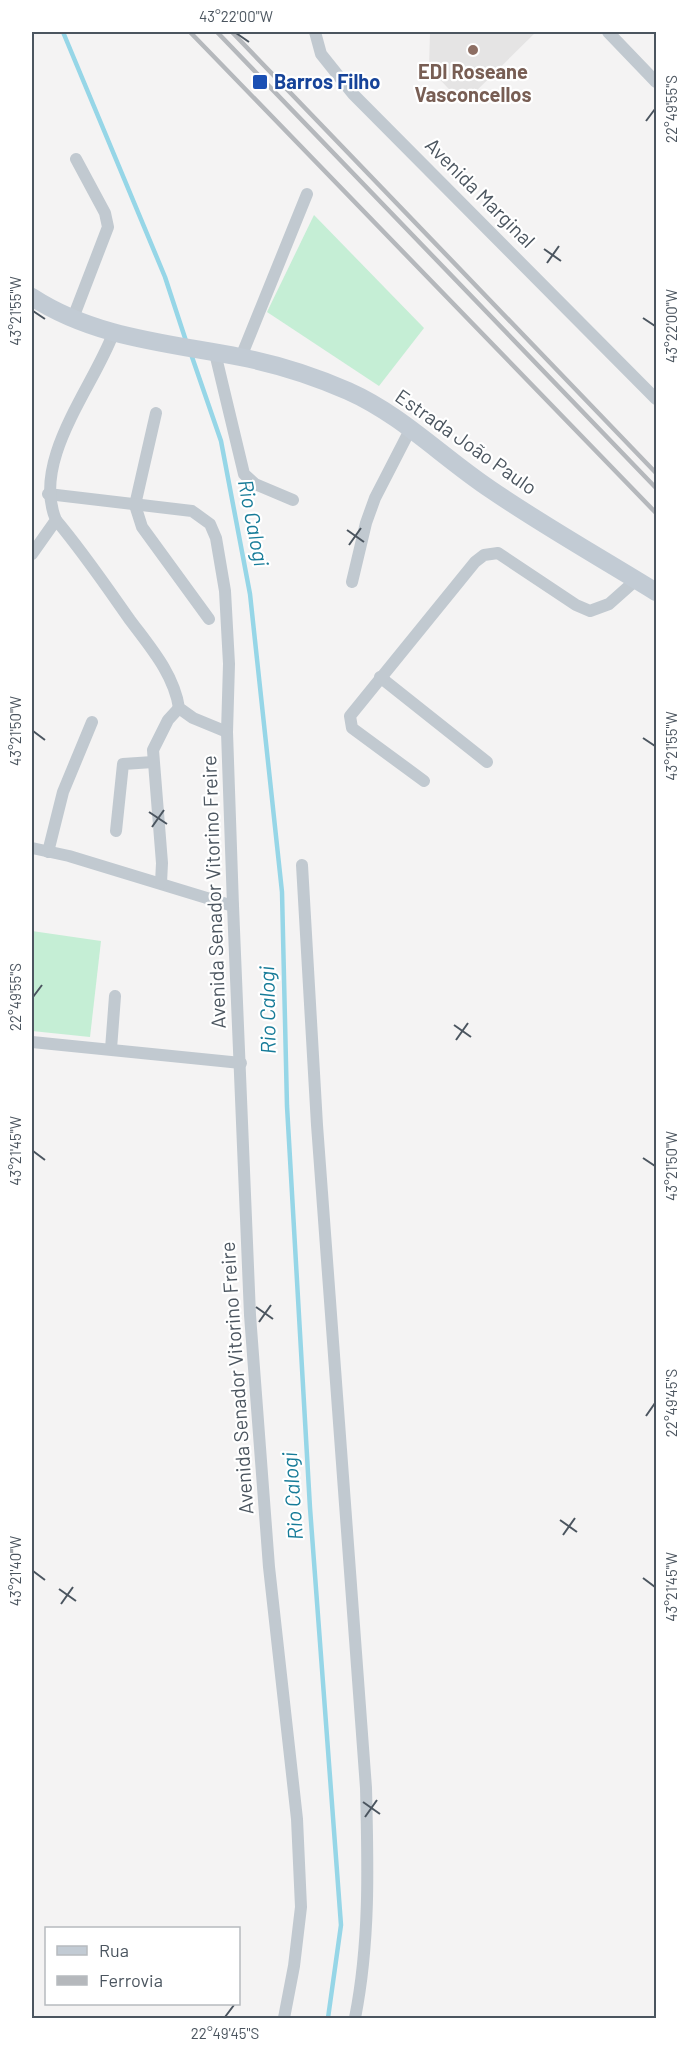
<svg xmlns="http://www.w3.org/2000/svg" width="688" height="2050" font-family="Barlow,sans-serif">
<style>
.education{fill:#e5e4e4}
.pitch{fill:#c5eed5}
.lines{fill:none;stroke-linecap:round;stroke-linejoin:round}
.stream{stroke:#96d6e7;stroke-width:4.5}
.minor{stroke:#c1c9d0;stroke-width:12}
.secondary{stroke:#c2cbd4;stroke-width:18}
.rail{stroke:#b5b8bc;stroke-width:4.5}
.ticks{fill:none;stroke:#4b555f;stroke-width:2}
.education-dot{fill:#8d6e63;stroke:#fff;stroke-width:2}
.transit-dot{fill:#1a4fb4;stroke:#fff;stroke-width:2}
.labels{text-anchor:middle;stroke-width:4.5;stroke-linejoin:round;paint-order:stroke}
.education-label{font-size:20px;font-weight:bold;fill:#785e54;stroke:#fff}
.transit-label{font-size:20px;font-weight:bold;fill:#164399;stroke:#fff;text-anchor:start}
.street-label{font-size:20px;fill:#4b555f;stroke:#fff}
.water-label{font-size:21px;font-style:italic;fill:#167b98;stroke:#fff}
.neatline{fill:none;stroke:#4b555f;stroke-width:2}
.ticks-label{font-size:15px;text-anchor:middle;fill:#4b555f}
</style>
<rect width="100%" height="100%" fill="#f4f3f3"/>
<path class="education" d="M 430,32 L 536,32 L 463,104 L 429,68 Z"/>
<g class="pitch">
<path d="M 314,215 L 424,328 L 379,386 L 267,312 Z"/>
<path d="M 32,931 L 101,941 L 90,1037 L 32,1031 Z"/>
</g>
<g class="lines">
<g class="stream">
<path d="M 63,32 L 165,277 L 187,344"/>
<path d="M 191,354 L 221,441 L 250,594 L 282,892 L 287,1106 L 310,1508 L 341,1925 L 328,2018"/>
</g>
<g class="minor">
<path d="M 315,32 L 321,54 L 353,94 L 656,399"/>
<path d="M 608,32 L 656,82"/>
<path d="M 73,318 L 108,227 L 105,213 L 76,159"/>
<path d="M 215,353 L 244,474 L 255,484 L 293,500"/>
<path d="M 241,357 L 307,194"/>
<path d="M 156,413 L 135,505 L 142,527 L 209,619"/>
<path d="M 48,494 L 192,511 L 210,524 L 216,538 L 225,591 L 229,664 L 227,732 L 233,906 L 250,1315 L 269,1567 L 297,1819 L 301,1907 L 294,1966 L 284,2018"/>
<path d="M 56,520 C 83,552 106,586 130,620 C 150,647 174,674 179,708 L 193,718 L 227,732"/>
<path d="M 32,554 L 56,520 C 31,461 92,389 113,334"/>
<path d="M 352,582 L 366,523 L 375,498 L 411,428"/>
<path d="M 380,677 L 487,762"/>
<path d="M 424,781 L 352,728 L 350,716 L 475,562 L 484,555 L 498,553 L 576,605 L 590,611 L 609,604 L 636,580"/>
<path d="M 116,831 L 123,764 L 153,762"/>
<path d="M 32,848 L 69,856 L 233,906"/>
<path d="M 48,852 L 63,792 L 92,722"/>
<path d="M 302,865 L 317,1125 L 366,1788 C 368,1866 370,1942 355,2018"/>
<path d="M 161,883 L 162,863 L 153,750 L 168,720 L 179,708"/>
<path d="M 32,1042 L 241,1063"/>
<path d="M 111,1049 L 115,996"/>
</g>
<path class="secondary" d="M 32,297 C 95,338 168,343 240,357 C 276,364 314,376 348,391 C 402,415 442,457 490,489 C 544,526 601,558 656,592"/>
<g class="rail">
<path d="M 190,32 L 656,513"/>
<path d="M 217,32 L 656,488"/>
<path d="M 232,32 L 656,473"/>
</g>
</g>
<path class="ticks" d="M 236,33 L 249,42M 646,121 L 655,109M 544,249 L 561,261M 547,263 L 559,246M 33,311 L 45,319M 643,318 L 655,326M 347,530 L 364,542M 349,545 L 361,528M 33,731 L 45,740M 643,738 L 655,746M 149,812 L 167,824M 152,827 L 164,810M 33,997 L 42,985M 454,1025 L 471,1037M 456,1040 L 468,1023M 33,1151 L 45,1160M 643,1158 L 655,1166M 256,1307 L 273,1319M 259,1322 L 271,1305M 646,1416 L 655,1403M 560,1520 L 577,1532M 563,1535 L 575,1518M 33,1571 L 45,1580M 643,1578 L 655,1587M 59,1589 L 76,1601M 61,1604 L 73,1587M 363,1802 L 380,1814M 365,1817 L 377,1800M 225,2017 L 234,2005"/>
<circle class="education-dot" cx="473" cy="50" r="6"/>
<rect class="transit-dot" x="252" y="74" width="16" height="16" rx="3"/>
<g class="labels">
<g class="education-label">
<text x="473" y="79">EDI Roseane<tspan x="473" dy="23">Vasconcellos</tspan></text>
</g>
<g class="transit-label">
<text x="274" y="89">Barros Filho</text>
</g>
<g class="street-label">
<text transform="translate(480 193) rotate(45)" y="7">Avenida Marginal</text>
<text transform="translate(466 442) rotate(35)" y="7">Estrada João Paulo</text>
<text transform="translate(214 892) rotate(-92)" y="7">Avenida Senador Vitorino Freire</text>
<text transform="translate(237 1378) rotate(-94)" y="7">Avenida Senador Vitorino Freire</text>
</g>
<g class="water-label">
<text transform="translate(253 523) rotate(79)" y="7">Rio Calogi</text>
<text transform="translate(268 1010) rotate(-91)" y="7">Rio Calogi</text>
<text transform="translate(293 1496) rotate(-94)" y="7">Rio Calogi</text>
</g>
</g>
<rect width="688" height="2050" fill="none" stroke="#ffffff" stroke-width="66"/>
<rect x="45" y="1927" width="195" height="78" fill="#ffffff" stroke="#b7bbbf" stroke-width="1.5"/>
<rect x="57" y="1946" width="30" height="9" fill="#c2cbd4" stroke="#b7bbbf" stroke-width="1.5"/>
<text x="99" y="1957" font-size="18" fill="#4b555f">Rua</text>
<rect x="57" y="1976" width="30" height="9" fill="#b5b8bc" stroke="#b7bbbf" stroke-width="1.5"/>
<text x="99" y="1987" font-size="18" fill="#4b555f">Ferrovia</text>
<rect x="33" y="33" width="622" height="1984" class="neatline"/>
<g class="ticks-label">
<text x="236" y="22">43°22'00"W</text>
<text transform="translate(672 109) rotate(-90)" y="5">22°49'55"S</text>
<text transform="translate(16 311) rotate(-90)" y="5">43°21'55"W</text>
<text transform="translate(672 326) rotate(-90)" y="5">43°22'00"W</text>
<text transform="translate(16 731) rotate(-90)" y="5">43°21'50"W</text>
<text transform="translate(672 746) rotate(-90)" y="5">43°21'55"W</text>
<text transform="translate(16 997) rotate(-90)" y="5">22°49'55"S</text>
<text transform="translate(16 1151) rotate(-90)" y="5">43°21'45"W</text>
<text transform="translate(672 1166) rotate(-90)" y="5">43°21'50"W</text>
<text transform="translate(672 1403) rotate(-90)" y="5">22°49'45"S</text>
<text transform="translate(16 1571) rotate(-90)" y="5">43°21'40"W</text>
<text transform="translate(672 1587) rotate(-90)" y="5">43°21'45"W</text>
<text x="225" y="2039">22°49'45"S</text>
</g>
</svg>
